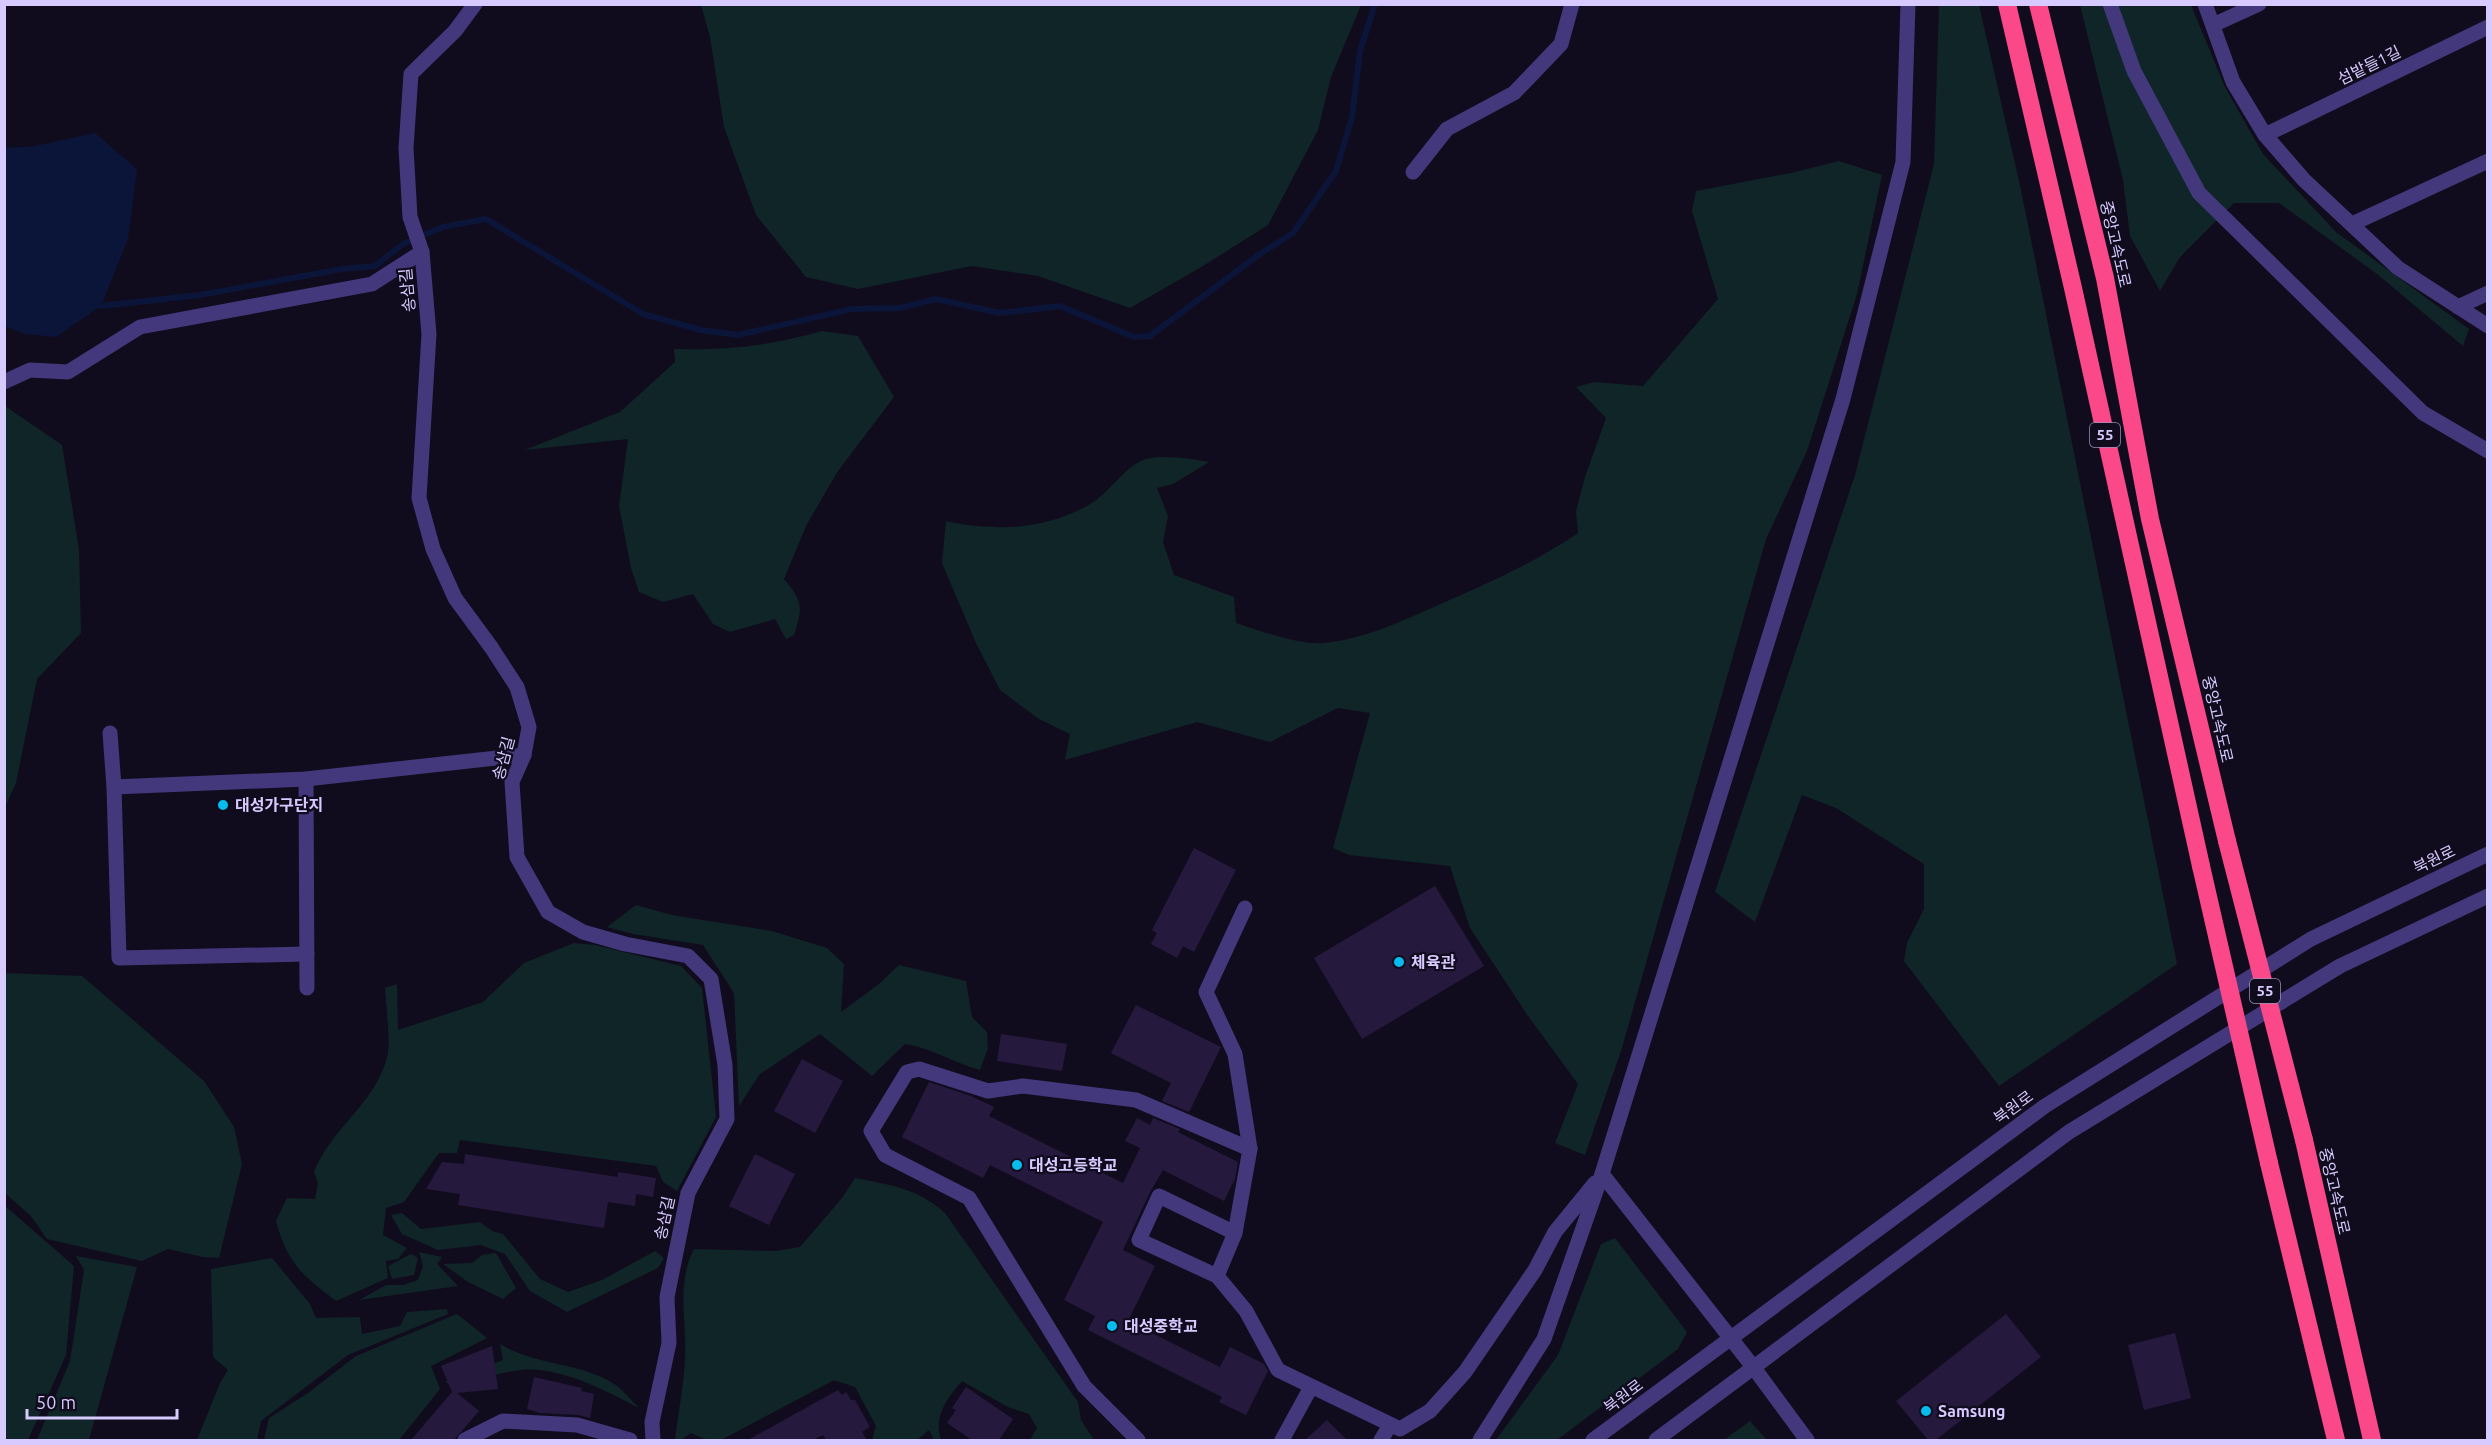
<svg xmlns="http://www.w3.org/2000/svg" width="2492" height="1445" font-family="Ubuntu,'Noto Sans KR',sans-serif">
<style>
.green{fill:#0f2527}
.water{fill:#0a1539}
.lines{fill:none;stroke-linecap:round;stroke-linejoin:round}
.stream{stroke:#0a1539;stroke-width:6}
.building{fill:#25193e}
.minor{stroke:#43387b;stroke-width:15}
.highway{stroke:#fa4889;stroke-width:18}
.highway-bridge{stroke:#fa4889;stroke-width:18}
.poi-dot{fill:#06bbee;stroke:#110c1d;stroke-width:2}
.labels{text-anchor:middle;stroke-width:4.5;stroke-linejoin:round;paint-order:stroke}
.shield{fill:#110c1d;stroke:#9b91ba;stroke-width:1.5}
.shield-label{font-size:15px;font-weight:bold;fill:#d6cafe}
.street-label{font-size:16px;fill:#d6cafe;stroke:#110c1d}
.poi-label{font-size:16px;font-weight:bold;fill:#d6cafe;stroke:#110c1d;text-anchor:start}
</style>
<rect width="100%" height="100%" fill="#110c1d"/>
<g class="green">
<path d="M 701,5 L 701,4 L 1361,5 L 1331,77 L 1318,130 L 1268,225 L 1203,266 L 1130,308 L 1038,276 L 972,266 L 858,289 L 806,277 L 756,215 L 724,127 L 710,37 Z"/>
<path d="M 1939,5 L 1979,5 L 2021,190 L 2177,964 L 1999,1086 L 1904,961 L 1907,943 L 1924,909 L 1924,864 L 1836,808 L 1802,795 L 1755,922 L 1715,892 L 1855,475 L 1934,164 Z"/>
<path d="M 2080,5 L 2191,5 L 2225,87 L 2263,154 L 2336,232 L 2469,329 L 2463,346 L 2377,274 L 2279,203 L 2234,203 L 2180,257 L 2160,291 L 2130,236 L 2123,180 Z"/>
<path d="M 1839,161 L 1882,175 L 1857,294 L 1807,451 L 1766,539 L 1622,1048 L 1585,1155 L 1555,1143 L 1578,1084 L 1528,1016 L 1470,928 L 1450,866 L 1349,855 L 1333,848 L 1370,713 L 1338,708 L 1270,742 L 1197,722 L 1065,760 L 1070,734 L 1039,719 L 1000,690 L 976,643 L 942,563 L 946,521 C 996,532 1047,530 1092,503 C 1108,493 1125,468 1141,461 C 1156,453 1193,459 1209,462 L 1173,484 L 1157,488 L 1168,516 L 1163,542 L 1174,575 L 1234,597 L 1236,623 C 1260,631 1299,645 1324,643 C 1364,639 1400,622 1436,606 C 1485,585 1534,563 1578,533 L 1576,511 L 1585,477 L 1606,418 L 1576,387 L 1594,382 L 1643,386 L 1718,299 L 1692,211 L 1696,191 L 1791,173 Z"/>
<path d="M 822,331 L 858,336 L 894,397 L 838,471 L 807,524 L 784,579 C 803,601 803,608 794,635 L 786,639 L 775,619 L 730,632 L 713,624 L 693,594 L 663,602 L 639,592 L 631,568 L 619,506 L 628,439 L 525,450 L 620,412 L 675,362 L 674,349 C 731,350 768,346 822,331 Z"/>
<path d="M 5,406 L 62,445 L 79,549 L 81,633 L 37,679 L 16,783 L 5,807 Z"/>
<path d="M 636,905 L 672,915 L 772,931 L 827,948 L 844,964 L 841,1012 L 879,984 L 899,965 L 966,981 L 972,1017 L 987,1032 L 988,1048 L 980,1070 C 954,1063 932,1048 905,1044 L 872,1076 L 820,1034 L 760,1074 L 739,1106 L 734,993 L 703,945 L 633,934 L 607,927 Z"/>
<path d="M 574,943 L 595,945 L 681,966 L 702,988 L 716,1117 L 677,1191 L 663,1182 L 656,1166 L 460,1140 L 457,1153 L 439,1153 L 404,1202 L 386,1208 L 383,1235 L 407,1248 L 398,1259 L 386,1261 L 388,1278 L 336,1301 C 303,1276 287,1263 276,1221 L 287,1198 L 315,1199 L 318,1183 L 314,1172 C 331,1128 374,1105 387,1058 C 391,1043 386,1005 385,988 L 397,984 L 398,1030 L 483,1002 L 524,963 Z"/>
<path d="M 5,973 L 82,976 L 204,1081 L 234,1127 L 242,1164 L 219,1258 L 203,1257 L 168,1249 L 142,1261 L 47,1239 L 31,1216 L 5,1193 Z"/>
<path d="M 855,1178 C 891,1185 917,1188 945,1213 L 1078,1402 L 1081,1420 L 1094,1440 L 1030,1440 L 1037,1428 L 1029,1414 L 1008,1407 L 962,1381 C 947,1398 933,1417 941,1440 L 934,1440 L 929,1430 L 917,1440 L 872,1440 L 876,1426 L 855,1387 L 834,1380 L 721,1440 L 707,1440 L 691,1433 L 681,1440 L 675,1440 C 678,1413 684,1385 685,1358 C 687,1322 676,1283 694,1249 L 776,1251 L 800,1247 L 842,1198 Z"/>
<path d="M 4,1205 L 74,1266 L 66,1355 L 28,1440 L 9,1440 L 5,1438 Z"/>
<path d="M 402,1213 L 421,1229 L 480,1222 L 492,1231 L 503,1234 L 540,1279 L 568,1292 L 602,1280 L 655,1251 L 664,1258 L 658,1268 L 567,1312 L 530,1291 L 505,1254 L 481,1245 L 438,1250 L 402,1234 L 391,1215 Z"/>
<path d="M 1615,1238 L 1687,1332 L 1678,1349 L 1557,1440 L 1496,1440 L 1558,1355 L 1601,1244 Z"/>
<path d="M 419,1252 L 442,1257 L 437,1264 L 458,1286 L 359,1300 L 386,1285 L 403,1285 L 418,1280 L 423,1266 Z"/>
<path d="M 496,1253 L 516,1288 L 503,1299 L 468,1282 L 443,1264 L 472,1263 L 482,1255 Z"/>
<path d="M 411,1254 L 418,1258 L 414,1275 L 392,1279 L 388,1266 Z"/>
<path d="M 76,1256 L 137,1267 L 89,1440 L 37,1440 L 70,1361 L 84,1270 Z"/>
<path d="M 272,1258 L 310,1304 L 316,1318 L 360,1317 L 362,1334 L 400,1326 L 407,1312 L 447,1309 L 448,1314 L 348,1355 L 261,1421 L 257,1440 L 197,1440 L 220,1383 L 228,1370 L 213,1357 L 211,1269 Z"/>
<path d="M 457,1314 L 487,1338 L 431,1366 L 440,1389 L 399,1440 L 264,1440 L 269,1418 L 308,1393 L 356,1356 Z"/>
<path d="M 500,1344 C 534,1365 577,1362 611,1382 C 622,1388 630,1399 639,1408 C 606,1391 560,1366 521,1370 C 499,1372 476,1382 454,1386 L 445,1382 L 503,1360 Z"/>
<path d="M 1750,1421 L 1767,1440 L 1724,1440 Z"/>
</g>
<path class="water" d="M 95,133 L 137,169 L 128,239 L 101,306 L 56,337 L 24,334 L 5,326 L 5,148 L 35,146 Z"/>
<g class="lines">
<path class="stream" d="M 101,306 L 200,295 L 342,269 L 375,266 L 403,244 L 443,227 L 486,219 L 643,314 L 701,330 L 738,335 L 852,309 L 900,308 L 936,299 L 1000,313 L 1060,306 L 1134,337 L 1150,336 L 1257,256 L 1293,233 L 1336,171 L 1352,117 L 1360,51 L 1375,4"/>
</g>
<g class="building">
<path d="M 1194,848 L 1236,870 L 1194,952 L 1183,946 L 1177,958 L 1151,944 L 1157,933 L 1152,930 Z"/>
<path d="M 1435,886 L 1484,966 L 1362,1039 L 1314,958 Z"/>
<path d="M 1136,1005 L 1221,1047 L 1189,1112 L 1162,1101 L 1171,1083 L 1111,1053 Z"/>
<path d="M 1001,1034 L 1067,1044 L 1062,1071 L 997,1061 Z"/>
<path d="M 802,1059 L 843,1081 L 815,1133 L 774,1111 Z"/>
<path d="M 929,1082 L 971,1096 L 994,1107 L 989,1116 L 1123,1183 L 1140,1148 L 1125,1141 L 1137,1118 L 1150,1125 L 1153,1118 L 1180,1129 L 1178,1132 L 1238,1162 L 1235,1179 L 1224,1201 L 1163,1170 L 1150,1192 L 1123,1250 L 1155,1266 L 1128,1321 L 1220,1367 L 1230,1347 L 1264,1364 L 1268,1371 L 1246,1415 L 1219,1402 L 1222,1397 L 1088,1330 L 1095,1316 L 1064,1300 L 1103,1222 L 990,1165 L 983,1178 L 902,1137 Z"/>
<path d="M 465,1154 L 618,1177 L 618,1172 L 656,1178 L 653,1197 L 636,1194 L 635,1206 L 608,1202 L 604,1228 L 458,1205 L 460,1194 L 426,1189 L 442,1162 L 464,1164 Z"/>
<path d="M 755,1154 L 795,1174 L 769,1225 L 729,1206 Z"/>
<path d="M 2006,1314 L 2041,1357 L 1936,1440 L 1928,1440 L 1896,1401 Z"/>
<path d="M 2175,1333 L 2191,1398 L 2144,1410 L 2128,1345 Z"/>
<path d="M 492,1346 L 498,1389 L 457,1393 L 479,1411 L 454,1440 L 411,1440 L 452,1392 L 441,1366 Z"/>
<path d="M 534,1377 L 582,1388 L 581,1391 L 594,1394 L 590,1418 L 578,1415 L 540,1413 L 527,1409 Z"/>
<path d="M 966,1387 L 1013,1419 L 999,1440 L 972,1440 L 947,1423 L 956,1410 L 952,1408 Z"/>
<path d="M 838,1390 L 842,1395 L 846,1392 L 851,1400 L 855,1400 L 870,1427 L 862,1432 L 867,1440 L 826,1440 L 823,1435 L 813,1440 L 748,1440 Z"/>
<path d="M 1327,1420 L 1347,1440 L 1305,1440 Z"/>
</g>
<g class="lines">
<g class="minor">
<path d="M 475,4 L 455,31 L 411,74 L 406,148 L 410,217 L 422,252 L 429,334 L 419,498 L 433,549 L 455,598 L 491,647 L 517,687 L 529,727 L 524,755 L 512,782 L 517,857 L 548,912 L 583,932 L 625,944 L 688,956 L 711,979 L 725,1065 L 727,1119 L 688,1193 L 667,1297 L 669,1343 L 652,1422 L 653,1440"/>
<path d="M 2110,4 L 2134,71 L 2199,193 L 2423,413 L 2488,451"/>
<path d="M 2205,4 L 2233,82 L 2265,135 L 2304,180 L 2398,268 L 2488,326"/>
<path d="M 2213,25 L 2259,4"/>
<path d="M 2265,135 L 2488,27"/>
<path d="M 1413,172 L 1447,129 L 1514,93 L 1561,44 L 1572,4"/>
<path d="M 2352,224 L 2488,161"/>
<path d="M 2458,307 L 2488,293"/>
<path d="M 4,382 L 30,370 L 68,372 L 140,327 L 372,284 L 422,252"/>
<path d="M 110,733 L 114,787 L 119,958 L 307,954"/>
<path d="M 306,779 L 307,988"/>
<path d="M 114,787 L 306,779 L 524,755"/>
<path d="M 1245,908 L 1206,992 L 1235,1054 L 1250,1149"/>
<path d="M 1602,1174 L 1754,1368 L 1807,1440"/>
<path d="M 1217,1276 L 1235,1233 L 1159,1196 L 1139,1240 L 1217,1276 L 1246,1311 L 1278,1370 L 1400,1429 L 1430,1411 L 1465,1372 L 1535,1270 L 1555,1232 L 1595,1183"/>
<path d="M 465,1440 L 503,1421 L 577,1425 L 630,1440"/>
<path d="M 1138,1440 L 1084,1386 L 969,1198 L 885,1155 L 871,1131 L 907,1072 L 919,1069 L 988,1091 L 1023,1086 L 1136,1100 L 1250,1149 L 1235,1233"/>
<path d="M 1282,1440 L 1311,1387"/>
<path d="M 1381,1440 L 1390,1425"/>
<path d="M 1480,1440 L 1544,1339 L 1602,1174 L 1843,399 L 1903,162 L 1908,4"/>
<path d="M 1593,1440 L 2045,1106 L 2311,939 L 2488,854"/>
<path d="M 1656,1440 L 2069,1132 L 2340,966 L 2488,896"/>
</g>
<g class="highway">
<path d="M 2007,4 L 2073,288 L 2201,866"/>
<path d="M 2038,4 L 2105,278 L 2150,519 L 2227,841"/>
<path d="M 2304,1140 L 2372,1440"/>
<path d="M 2269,1163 L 2336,1440"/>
</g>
<g class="highway-bridge">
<path d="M 2227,841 L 2304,1140"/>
<path d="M 2201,866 L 2269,1163"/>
</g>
</g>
<g class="poi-dot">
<circle cx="223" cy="805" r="6"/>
<circle cx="1399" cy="962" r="6"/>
<circle cx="1017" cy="1165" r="6"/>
<circle cx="1112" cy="1326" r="6"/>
<circle cx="1926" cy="1411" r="6"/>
</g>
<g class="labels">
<g class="shield">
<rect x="2090" y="423" width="30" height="24" rx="4.5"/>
<rect x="2250" y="979" width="30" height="24" rx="4.5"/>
</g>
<g class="shield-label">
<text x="2105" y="440">55</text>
<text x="2265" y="996">55</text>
</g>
<g class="street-label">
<text transform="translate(2369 65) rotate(-26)" y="6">섬밭들1길</text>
<text transform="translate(2116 244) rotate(77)" y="6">중앙고속도로</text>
<text transform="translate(407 290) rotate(-95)" y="6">송삼길</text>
<text transform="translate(2218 719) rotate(77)" y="6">중앙고속도로</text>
<text transform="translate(503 758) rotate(-75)" y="6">송삼길</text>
<text transform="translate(2434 859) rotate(-26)" y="6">북원로</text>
<text transform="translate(2013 1107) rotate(-36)" y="6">북원로</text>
<text transform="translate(2335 1191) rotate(77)" y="6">중앙고속도로</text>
<text transform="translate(664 1218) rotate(-78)" y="6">송삼길</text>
<text transform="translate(1623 1396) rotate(-37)" y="6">북원로</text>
</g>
<g class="poi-label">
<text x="235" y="811">대성가구단지</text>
<text x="1411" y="968">체육관</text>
<text x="1029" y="1171">대성고등학교</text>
<text x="1124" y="1332">대성중학교</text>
<text x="1938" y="1417">Samsung</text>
</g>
</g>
<rect width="2492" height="1445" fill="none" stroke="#d6cafe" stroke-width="12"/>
<path d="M27 1409v9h150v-9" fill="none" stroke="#d6cafe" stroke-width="3"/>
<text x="36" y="1409" font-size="18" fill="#d6cafe" stroke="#110c1d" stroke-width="4.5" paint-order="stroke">50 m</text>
</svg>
